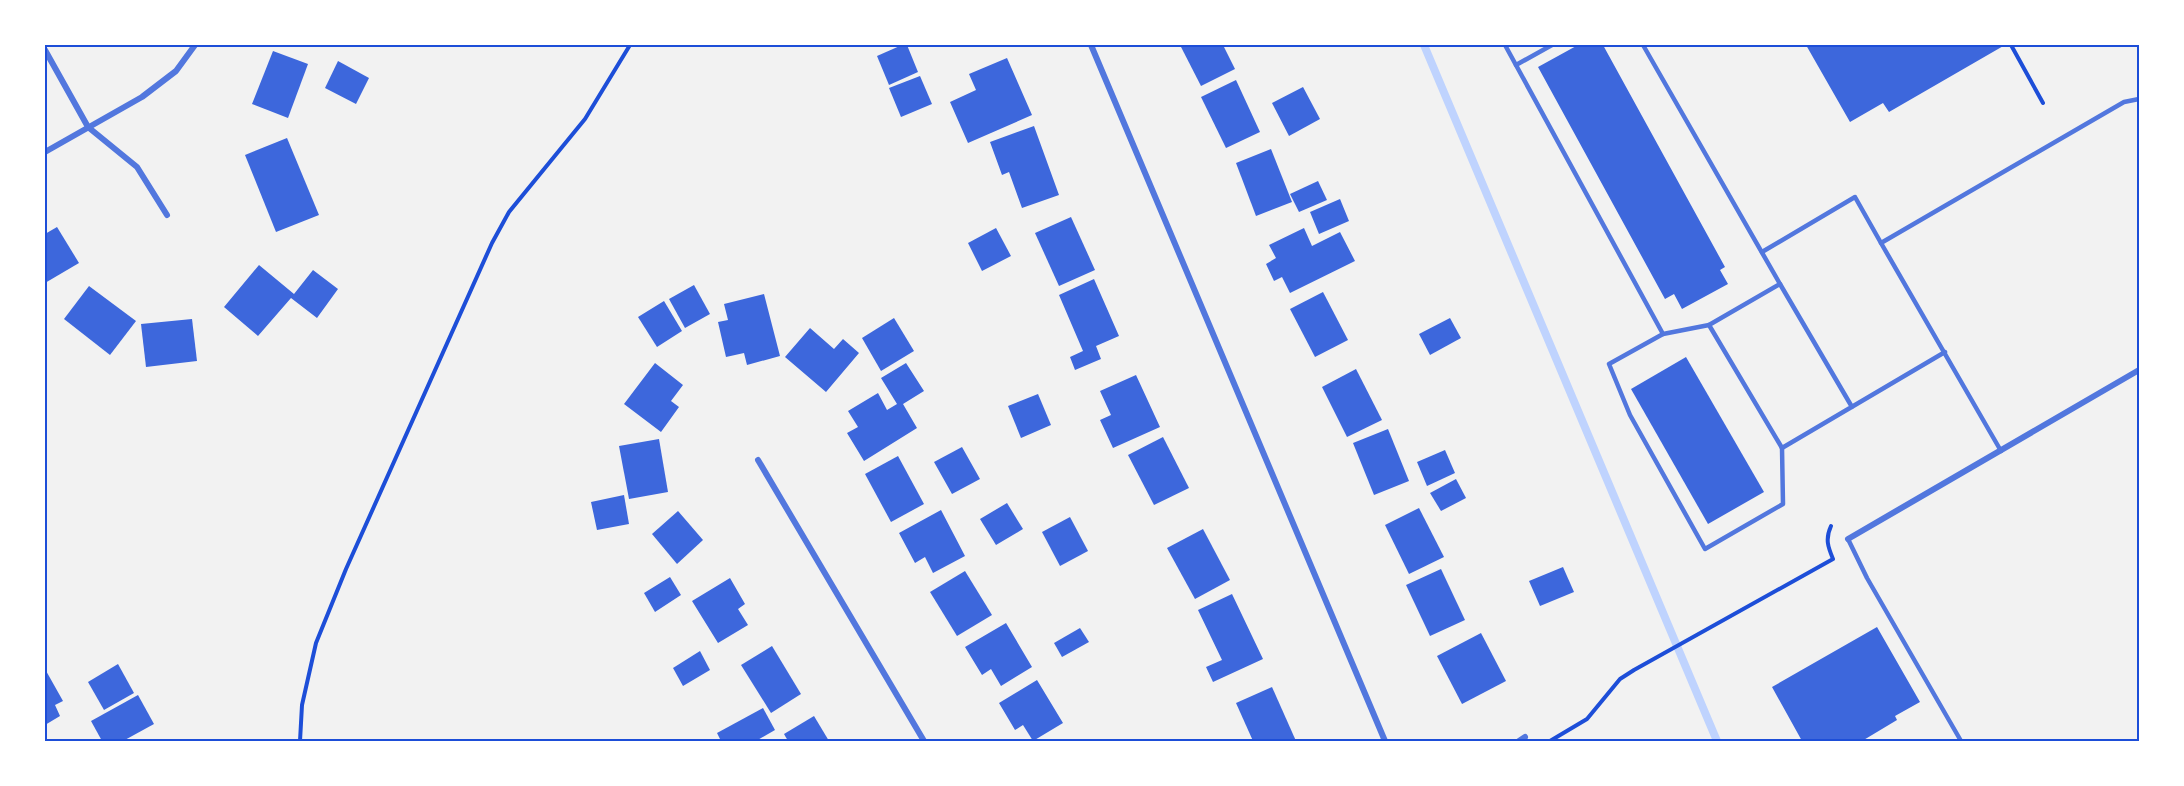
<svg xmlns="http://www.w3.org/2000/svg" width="2184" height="786" font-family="Inter,sans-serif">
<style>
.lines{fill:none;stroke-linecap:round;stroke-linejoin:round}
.stream{stroke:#bfd3fe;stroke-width:8}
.building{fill:#3d67dc}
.path{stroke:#1d4ed8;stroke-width:4}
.service{stroke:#5277de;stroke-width:4.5}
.minor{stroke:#5277de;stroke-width:6}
.neatline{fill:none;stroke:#1d4ed8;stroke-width:2}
</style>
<rect width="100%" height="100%" fill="#f2f2f2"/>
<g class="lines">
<path class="stream" d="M 1424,45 L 1717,741"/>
</g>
<g class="building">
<path d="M 902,45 L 907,45 L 918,72 L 889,85 L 877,56 Z"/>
<path d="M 1180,45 L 1223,45 L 1235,69 L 1201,86 Z"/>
<path d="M 1578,45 L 1603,45 L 1725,267 L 1720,270 L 1728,284 L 1682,309 L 1674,294 L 1665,299 L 1538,67 Z"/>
<path d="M 1806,45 L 2005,45 L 1889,112 L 1883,103 L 1850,122 Z"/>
<path d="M 273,51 L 308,64 L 288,118 L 252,104 Z"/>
<path d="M 1007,58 L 1032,115 L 968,143 L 950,102 L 976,90 L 969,74 Z"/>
<path d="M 338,61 L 369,78 L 356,104 L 325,88 Z"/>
<path d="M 920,76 L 932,104 L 901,117 L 889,88 Z"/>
<path d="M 1236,80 L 1260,132 L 1226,148 L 1201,97 Z"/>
<path d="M 1303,87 L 1320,119 L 1289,136 L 1272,103 Z"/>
<path d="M 1034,126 L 1059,195 L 1022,208 L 1009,172 L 1002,175 L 990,142 Z"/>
<path d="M 287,138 L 319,215 L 276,232 L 245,155 Z"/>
<path d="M 1271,149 L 1292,202 L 1256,216 L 1236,163 Z"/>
<path d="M 1318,181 L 1327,200 L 1299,212 L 1290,194 Z"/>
<path d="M 1340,199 L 1349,221 L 1319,234 L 1310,212 Z"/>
<path d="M 1071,217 L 1095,270 L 1059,286 L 1035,233 Z"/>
<path d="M 57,227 L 79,263 L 45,283 L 45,234 Z"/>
<path d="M 996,228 L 1011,256 L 982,271 L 968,243 Z"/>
<path d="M 1304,228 L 1312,246 L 1340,232 L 1355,261 L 1290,293 L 1282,277 L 1274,281 L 1266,264 L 1276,258 L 1269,245 Z"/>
<path d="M 259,265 L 294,294 L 313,270 L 338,289 L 317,318 L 291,298 L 258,336 L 224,307 Z"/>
<path d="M 1094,279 L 1119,336 L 1096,346 L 1101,359 L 1075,370 L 1070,357 L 1083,351 L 1059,295 Z"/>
<path d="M 694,285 L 710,314 L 685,328 L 669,299 Z"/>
<path d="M 89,286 L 136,321 L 110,355 L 64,319 Z"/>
<path d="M 1323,292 L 1348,340 L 1315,357 L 1290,309 Z"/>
<path d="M 764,294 L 780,356 L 747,365 L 744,353 L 726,357 L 718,322 L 728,320 L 724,304 Z"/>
<path d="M 664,301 L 682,331 L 657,347 L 638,317 Z"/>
<path d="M 894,318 L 914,351 L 881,371 L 862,338 Z"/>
<path d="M 1450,318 L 1461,338 L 1430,355 L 1419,334 Z"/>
<path d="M 192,319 L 197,361 L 146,367 L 141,324 Z"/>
<path d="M 810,328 L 834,349 L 843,339 L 859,353 L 826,392 L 785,357 Z"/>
<path d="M 1686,357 L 1764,492 L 1708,524 L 1631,389 Z"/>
<path d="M 655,363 L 683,385 L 671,401 L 679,407 L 661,432 L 624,404 Z"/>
<path d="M 906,363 L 924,391 L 903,404 L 917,428 L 864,461 L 847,433 L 858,427 L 848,411 L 878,393 L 887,410 L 897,404 L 881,378 Z"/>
<path d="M 1356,369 L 1382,420 L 1347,437 L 1322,387 Z"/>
<path d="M 1136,375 L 1160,427 L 1113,448 L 1100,420 L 1111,415 L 1100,391 Z"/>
<path d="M 1038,394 L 1051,425 L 1021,438 L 1008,406 Z"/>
<path d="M 1388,429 L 1409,481 L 1374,495 L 1353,443 Z"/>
<path d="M 1163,437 L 1189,488 L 1154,505 L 1128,455 Z"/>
<path d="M 659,439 L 668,492 L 629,499 L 619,446 Z"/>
<path d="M 962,447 L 980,479 L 952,494 L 934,462 Z"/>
<path d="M 1445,450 L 1455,473 L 1427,486 L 1417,462 Z"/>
<path d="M 898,456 L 924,504 L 891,522 L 865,474 Z"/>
<path d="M 1456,479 L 1466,498 L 1441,511 L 1430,493 Z"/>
<path d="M 624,495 L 629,524 L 597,530 L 591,502 Z"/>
<path d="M 1007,503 L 1023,529 L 996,545 L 980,519 Z"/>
<path d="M 1419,508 L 1444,557 L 1409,574 L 1385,525 Z"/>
<path d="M 941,510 L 965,556 L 933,573 L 925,557 L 915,563 L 899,533 Z"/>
<path d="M 678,511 L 703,540 L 677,564 L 652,534 Z"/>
<path d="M 1070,517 L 1088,551 L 1060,566 L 1042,532 Z"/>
<path d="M 1203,529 L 1230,580 L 1195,599 L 1167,548 Z"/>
<path d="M 1563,567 L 1574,592 L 1540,606 L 1529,581 Z"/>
<path d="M 1441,569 L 1465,620 L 1430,636 L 1406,585 Z"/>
<path d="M 965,571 L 992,615 L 957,636 L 930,592 Z"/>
<path d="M 670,577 L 681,595 L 655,612 L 644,593 Z"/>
<path d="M 730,578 L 745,604 L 738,609 L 748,625 L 718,643 L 692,601 Z"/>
<path d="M 1232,594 L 1263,659 L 1213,682 L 1206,667 L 1222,660 L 1198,610 Z"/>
<path d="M 1006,623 L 1032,667 L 1001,686 L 991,669 L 982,675 L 965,647 Z"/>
<path d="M 1877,627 L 1920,702 L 1895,716 L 1897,720 L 1862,741 L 1802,741 L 1772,687 Z"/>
<path d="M 1080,628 L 1089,642 L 1062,657 L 1054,643 Z"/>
<path d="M 1481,633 L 1506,681 L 1462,704 L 1437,656 Z"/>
<path d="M 772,646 L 801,694 L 771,713 L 741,665 Z"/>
<path d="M 700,651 L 710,670 L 683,686 L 673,668 Z"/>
<path d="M 118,664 L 134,693 L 104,710 L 88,682 Z"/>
<path d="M 45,669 L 63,701 L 55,705 L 60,716 L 45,725 Z"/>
<path d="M 1037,680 L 1063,723 L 1033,741 L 1023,725 L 1015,730 L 999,703 Z"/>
<path d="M 1272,687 L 1296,741 L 1253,741 L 1236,703 Z"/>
<path d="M 138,695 L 154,724 L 123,741 L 102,741 L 91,721 Z"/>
<path d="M 763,708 L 775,730 L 756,741 L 721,741 L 717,733 Z"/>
<path d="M 814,716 L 829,741 L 788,741 L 784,734 Z"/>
</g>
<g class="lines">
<g class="path">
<path d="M 2011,45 L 2043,103"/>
<path d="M 300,741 L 302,705 L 316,643 L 346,569 L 492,243 L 509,212 L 585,119 L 630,45"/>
<path d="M 1550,741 L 1587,719 L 1620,679 L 1634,670 L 1833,559 C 1828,547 1825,539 1831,526"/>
</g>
<g class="service">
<path d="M 1505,45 L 1663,334 L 1709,325"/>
<path d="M 1643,45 L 1780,284"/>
<path d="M 1516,65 L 1552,45"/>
<path d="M 1762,252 L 1855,197 L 1881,243"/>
<path d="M 1663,334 L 1609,364 L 1630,415 L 1705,549 L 1783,504 L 1782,448"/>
<path d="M 1852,407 L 1780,284 L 1709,325 L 1782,448 L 1945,352"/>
<path d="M 2001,451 L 1881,243 L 2124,102 L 2139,99"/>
<path d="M 1848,539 L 1867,578 L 1961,741"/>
</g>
<g class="minor">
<path d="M 1091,45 L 1385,741"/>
<path d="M 45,50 L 88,127 L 137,167 L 167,215"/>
<path d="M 45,152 L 142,97 L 176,71 L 195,45"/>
<path d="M 758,460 L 924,741"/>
<path d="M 1848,539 L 2139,370"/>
<path d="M 1519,741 L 1525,737"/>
</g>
</g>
<rect width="2184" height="786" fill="none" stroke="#ffffff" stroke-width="93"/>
<rect x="46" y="46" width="2092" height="694" class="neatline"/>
</svg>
